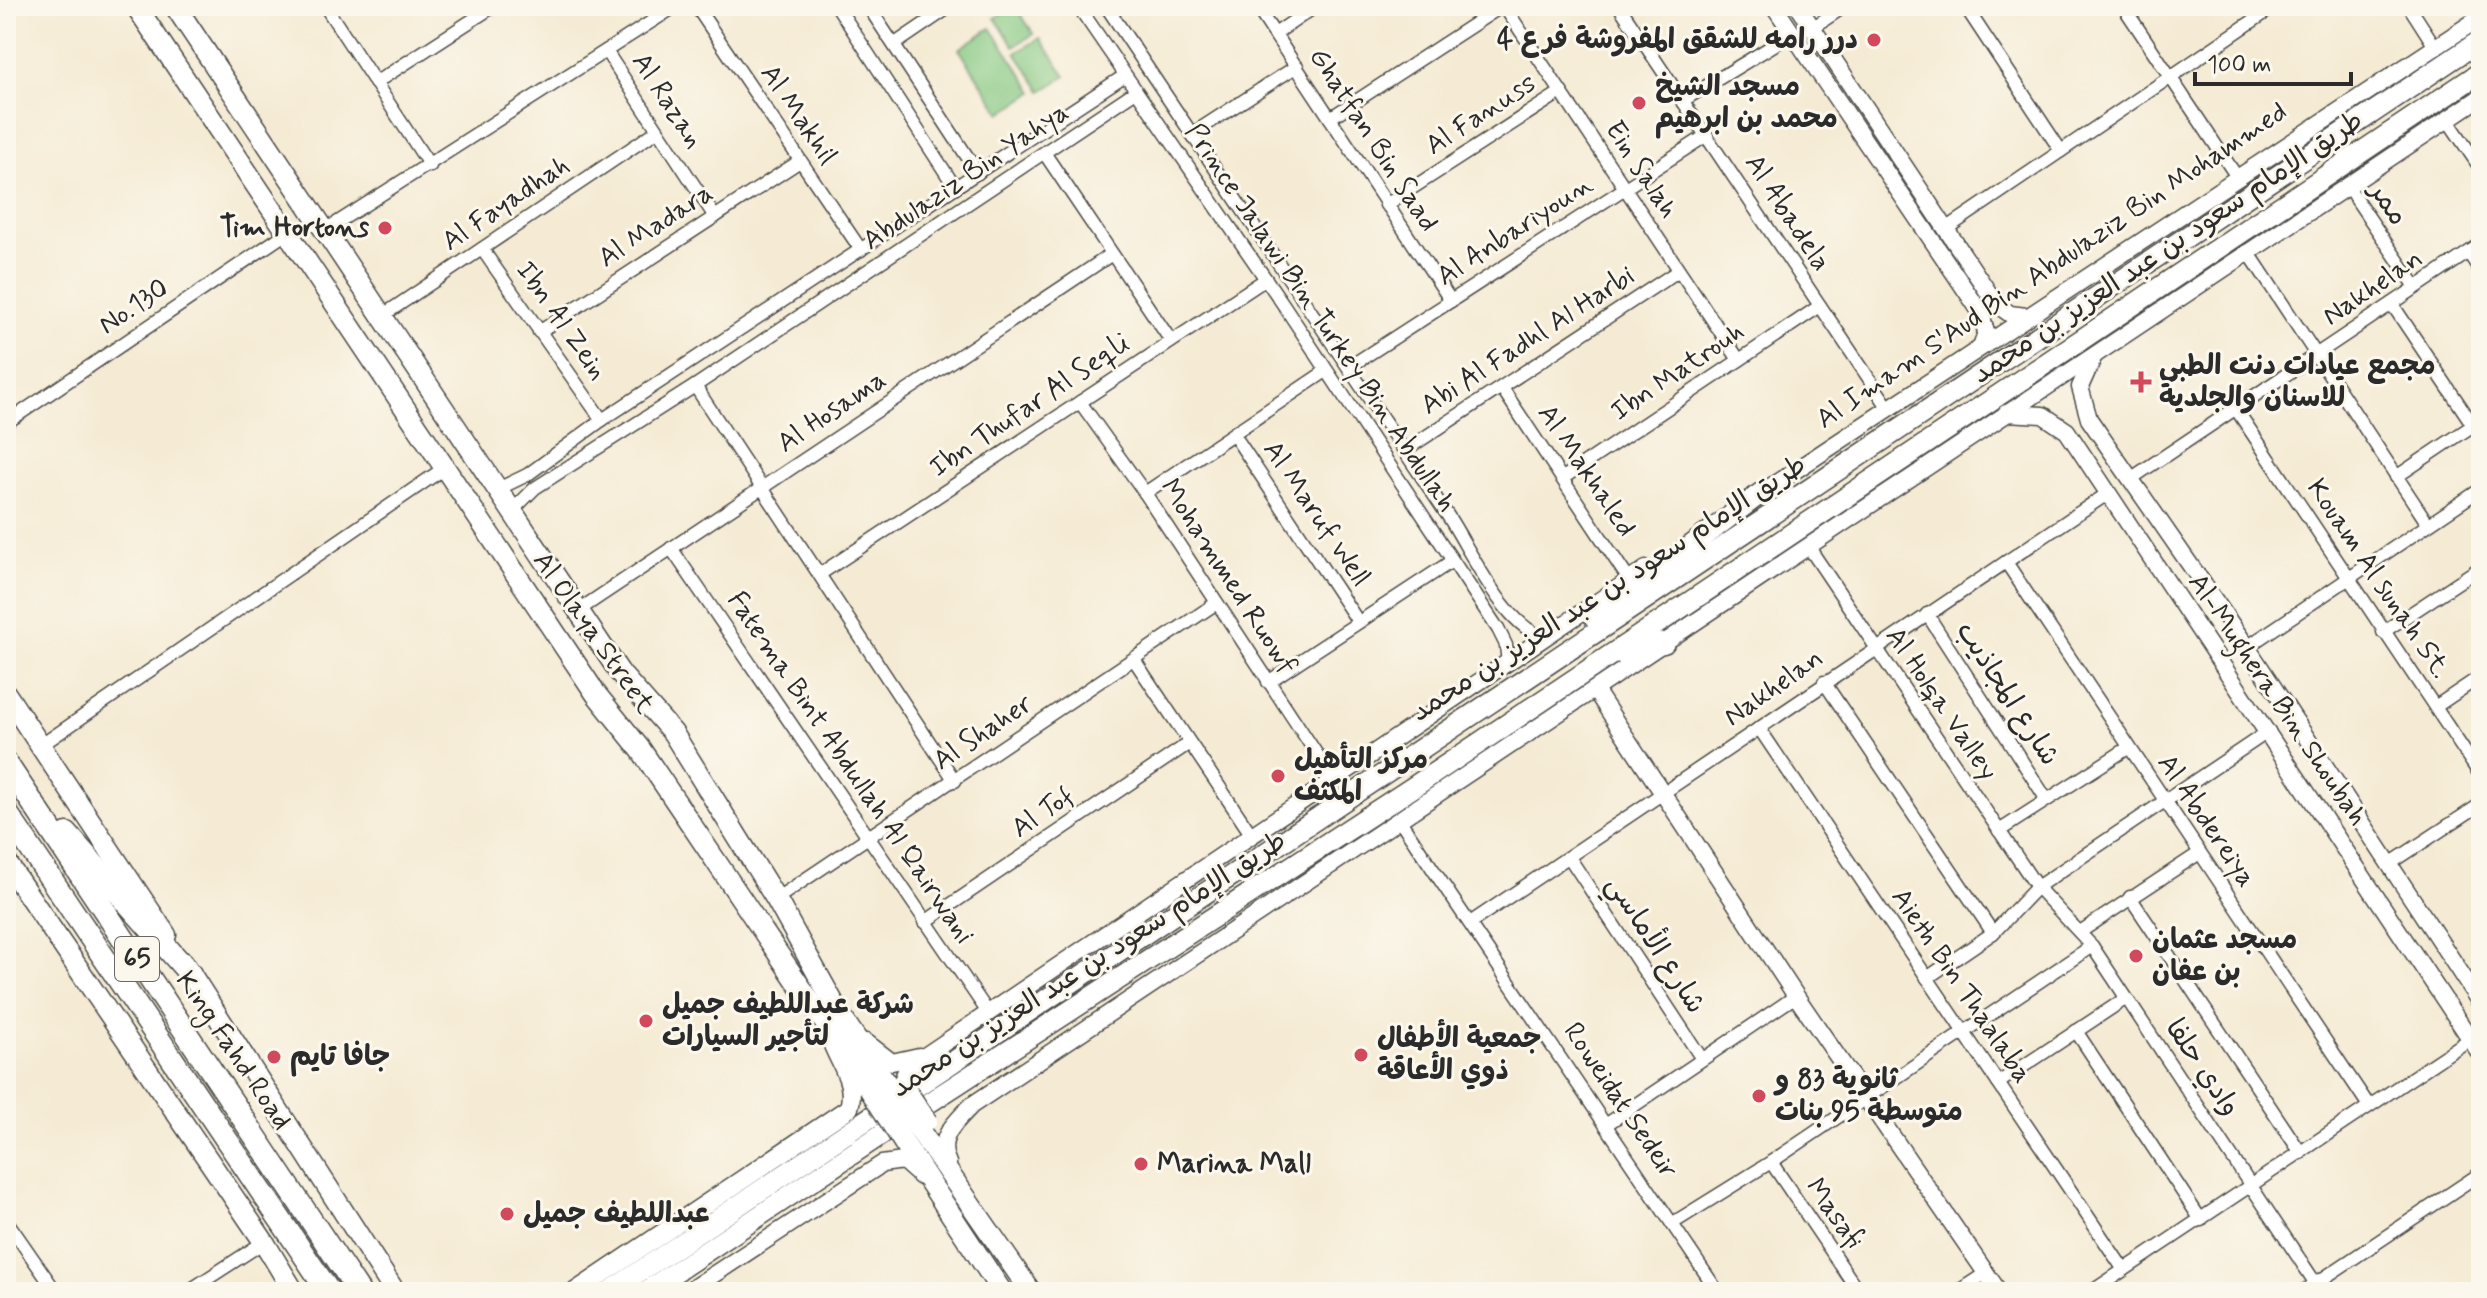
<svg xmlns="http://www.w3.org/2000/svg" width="2487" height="1298" font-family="Mynerve,'Playpen Sans Arabic',sans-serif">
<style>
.green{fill:#83c780;stroke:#577956;stroke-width:2}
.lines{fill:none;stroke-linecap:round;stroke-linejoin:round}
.minor-casing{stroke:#494844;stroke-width:15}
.tertiary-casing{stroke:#494844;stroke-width:19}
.secondary-casing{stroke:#494844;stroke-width:21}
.primary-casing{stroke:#494844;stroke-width:23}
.motorway-casing{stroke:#494844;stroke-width:25}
.minor{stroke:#fff;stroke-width:12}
.tertiary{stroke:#fff;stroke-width:16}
.secondary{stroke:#fff;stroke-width:18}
.primary{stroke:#fff;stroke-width:20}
.motorway{stroke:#fff;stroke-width:22}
.tertiary-bridge-casing{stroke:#494844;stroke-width:19;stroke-linecap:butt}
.primary-bridge-casing{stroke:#494844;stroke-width:23;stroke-linecap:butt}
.tertiary-bridge{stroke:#fff;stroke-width:16}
.primary-bridge{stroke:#fff;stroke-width:20}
.poi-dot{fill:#d1495b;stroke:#fbf7ec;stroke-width:3}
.labels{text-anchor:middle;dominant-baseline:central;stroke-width:6;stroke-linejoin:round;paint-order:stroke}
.shield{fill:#fbf7ec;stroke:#696865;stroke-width:2}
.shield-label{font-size:26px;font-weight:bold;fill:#2b2b2b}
.poi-label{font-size:28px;font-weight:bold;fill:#2b2b2b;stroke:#fbf7ec;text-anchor:start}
.street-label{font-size:28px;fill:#2b2b2b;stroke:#fbf7ec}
</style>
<rect width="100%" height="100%" fill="#fbf7ec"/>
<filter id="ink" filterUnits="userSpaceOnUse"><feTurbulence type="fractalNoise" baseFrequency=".0125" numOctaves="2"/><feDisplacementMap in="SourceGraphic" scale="16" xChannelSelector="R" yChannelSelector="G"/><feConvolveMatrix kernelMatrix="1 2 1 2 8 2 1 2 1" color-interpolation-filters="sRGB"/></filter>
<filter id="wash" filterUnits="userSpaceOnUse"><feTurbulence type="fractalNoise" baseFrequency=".006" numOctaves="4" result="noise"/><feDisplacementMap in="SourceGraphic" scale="32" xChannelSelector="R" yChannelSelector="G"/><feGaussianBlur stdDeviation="1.8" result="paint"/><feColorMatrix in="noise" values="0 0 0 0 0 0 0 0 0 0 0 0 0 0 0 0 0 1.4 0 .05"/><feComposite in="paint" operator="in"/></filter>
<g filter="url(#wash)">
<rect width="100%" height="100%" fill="#f5ebd4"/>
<!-- green -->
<g class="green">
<path d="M1015,6L1034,34L1014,46L995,18Z"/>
<path d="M991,28L1034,92L1001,113L959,49Z"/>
<path d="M1040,38L1066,76L1042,91L1016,53Z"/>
</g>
</g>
<g filter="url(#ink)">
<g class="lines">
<defs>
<g id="minor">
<path d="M325,6L430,166"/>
<path d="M696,6L861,250"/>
<path d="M837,6L955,187"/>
<path d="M868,6L978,173"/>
<path d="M1078,6L1283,304L1498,629L1506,645L1508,664"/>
<path d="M1106,6C1220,176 1334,346 1448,516C1471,551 1504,626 1544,637"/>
<path d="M1256,6L1451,301"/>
<path d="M1504,6L1739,360"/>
<path d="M1619,6L1888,407"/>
<path d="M1965,6L2061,151"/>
<path d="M2123,6L2237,177"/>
<path d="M2409,6L2434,45"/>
<path d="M1812,28L1845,6"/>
<path d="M1275,34L1316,6"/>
<path d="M895,44L951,6"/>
<path d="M606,51L715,217"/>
<path d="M375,83L494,6"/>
<path d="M1682,101L1792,34"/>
<path d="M1330,118L1502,6"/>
<path d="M2447,119L2481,169"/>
<path d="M1192,134L1297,66"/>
<path d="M1045,154L1171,341"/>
<path d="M2348,187L2416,287"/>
<path d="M1386,205L1561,92"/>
<path d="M1946,229L2275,6"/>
<path d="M324,231L676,6"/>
<path d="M482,249L602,420"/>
<path d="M2249,253L2428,524"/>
<path d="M2469,253L2481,272"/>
<path d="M2392,304L2473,425"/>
<path d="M382,316L657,131"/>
<path d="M539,332L800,161"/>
<path d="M1349,367L1707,135"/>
<path d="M695,386L955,781"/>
<path d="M1502,388L1629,580"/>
<path d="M1080,402L1145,493L1333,779"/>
<path d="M2236,409L2481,776"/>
<path d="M6,423L288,232"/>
<path d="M1234,435L1357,620"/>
<path d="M1404,451L1678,271"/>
<path d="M2396,477L2481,420"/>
<path d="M1563,478L1820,306"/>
<path d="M2132,478L2481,244"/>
<path d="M498,489L527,475L602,420L1124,76"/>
<path d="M1145,493L1326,371"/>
<path d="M513,510L535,488L695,386L1136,91"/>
<path d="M1808,546L2037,887L2092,946L2316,1284"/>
<path d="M671,548L989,1014"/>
<path d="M2006,562L2369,1106"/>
<path d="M820,574L1266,279"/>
<path d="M579,610L1112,254"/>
<path d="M1927,614L2047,800"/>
<path d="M2383,632L2481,567"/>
<path d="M2247,647L2481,489"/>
<path d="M1135,661L1251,834"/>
<path d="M1268,682L1452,561"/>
<path d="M1824,682L1993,933"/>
<path d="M2435,707L2481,676"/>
<path d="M1759,728L2124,1270"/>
<path d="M40,746L446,467"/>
<path d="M1399,819L1718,1292"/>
<path d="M1999,831L2128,748"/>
<path d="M1569,857L1702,1059"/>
<path d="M2391,863L2481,804"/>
<path d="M2130,897L2301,1153"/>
<path d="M776,899L1215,604"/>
<path d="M925,922L1188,744"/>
<path d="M1470,923L2107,494"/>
<path d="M2080,932L2198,854"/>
<path d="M1927,978L1993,933L2037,887L2269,731"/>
<path d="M2076,1031L2201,1220"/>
<path d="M1998,1083L2125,999"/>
<path d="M1607,1124L1796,996"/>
<path d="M1771,1162L1859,1292"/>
<path d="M6,1220L56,1292"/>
<path d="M1673,1223L1771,1162L2092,946"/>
<path d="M187,1292L264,1242"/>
<path d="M1957,1292L1986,1273"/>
<path d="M2091,1292L2470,1039"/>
<path d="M2303,1292L2481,1173"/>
</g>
<g id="tertiary">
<path d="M1774,6L1981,313L1986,332L1982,345"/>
<path d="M1798,6L1996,304L2010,314L2026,316"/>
<path d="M2093,358L2080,387L2089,419L2247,647L2481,1004"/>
<path d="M2006,413L2043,415L2067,431L2481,1055"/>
<path d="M1752,499L2481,17"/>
<path d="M1595,690L1796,996L1999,1292"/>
<path d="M866,1042L892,1062L919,1056"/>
<path d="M902,1081L907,1068L1646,569"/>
<path d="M948,1163C935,1138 956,1122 972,1105L2481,97"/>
<path d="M687,1292L882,1164L903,1161L921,1177"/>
</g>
<path id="secondary" d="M575,1292L849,1108C856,1084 842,1067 833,1045"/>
<g id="primary">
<path d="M136,6L596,694L641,750L872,1093"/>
<path d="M175,6L620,673L673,733L776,899L842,1018L887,1084"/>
<path d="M1595,618L1761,493"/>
<path d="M1627,658L1647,646L1664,643"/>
<path d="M6,694L166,935"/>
<path d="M6,862L264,1242L294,1292"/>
<path d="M183,962L395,1292"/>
<path d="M920,1131L1031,1292"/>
<path d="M904,1143L1002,1292"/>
<path d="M609,1292L2481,40"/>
<path d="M645,1292L927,1104L1415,786L2481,72"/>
</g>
<g id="motorway">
<path d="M6,763L359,1292"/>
<path d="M6,812L329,1292"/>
<path d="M67,834L190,974"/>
</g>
</defs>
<!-- minor casing -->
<use href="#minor" class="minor-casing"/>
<!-- tertiary casing -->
<use href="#tertiary" class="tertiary-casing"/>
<!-- secondary casing -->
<use href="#secondary" class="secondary-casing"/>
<!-- primary casing -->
<use href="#primary" class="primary-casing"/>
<!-- motorway casing -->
<use href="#motorway" class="motorway-casing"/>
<!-- minor -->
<use href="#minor" class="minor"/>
<!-- tertiary -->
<use href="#tertiary" class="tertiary"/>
<!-- secondary -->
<use href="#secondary" class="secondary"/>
<!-- primary -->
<use href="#primary" class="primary"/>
<!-- motorway -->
<use href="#motorway" class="motorway"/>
<defs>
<path id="tertiary-bridge" d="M902,1081L929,1121"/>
<g id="primary-bridge">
<path d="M887,1084L920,1131"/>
<path d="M872,1093L904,1143"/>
</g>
</defs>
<!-- tertiary-bridge casing -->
<use href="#tertiary-bridge" class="tertiary-bridge-casing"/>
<!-- primary-bridge casing -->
<use href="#primary-bridge" class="primary-bridge-casing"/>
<!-- tertiary-bridge -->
<use href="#tertiary-bridge" class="tertiary-bridge"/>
<!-- primary-bridge -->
<use href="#primary-bridge" class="primary-bridge"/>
</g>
</g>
<!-- markers -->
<g class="poi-dot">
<circle cx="1874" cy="40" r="8"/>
<circle cx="1639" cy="103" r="8"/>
<circle cx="385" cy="228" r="8"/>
<path d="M2137 370h8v8h8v8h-8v8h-8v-8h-8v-8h8z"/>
<circle cx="1278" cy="776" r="8"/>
<circle cx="2136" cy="956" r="8"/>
<circle cx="646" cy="1021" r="8"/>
<circle cx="1361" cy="1055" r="8"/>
<circle cx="274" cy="1057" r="8"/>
<circle cx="1759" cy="1096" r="8"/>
<circle cx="1141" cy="1164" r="8"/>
<circle cx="507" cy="1214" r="8"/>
</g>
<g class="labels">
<!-- shield labels -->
<rect class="shield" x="115" y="937" width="44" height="44" rx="6"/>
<g class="shield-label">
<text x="137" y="959">65</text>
</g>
<!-- poi labels -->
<g class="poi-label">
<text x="1858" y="40" text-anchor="end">درر رامه للشقق المفروشة فرع 4</text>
<text x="1655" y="87">مسجد الشيخ<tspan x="1655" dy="32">محمد بن ابرهيم</tspan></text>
<text x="369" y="228" text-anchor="end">Tim Hortons</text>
<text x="2159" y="366">مجمع عيادات دنت الطبي<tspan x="2159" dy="32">للاسنان والجلدية</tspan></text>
<text x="1294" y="760">مركز التأهيل<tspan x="1294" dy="32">المكثف</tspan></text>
<text x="2152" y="940">مسجد عثمان<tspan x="2152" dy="32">بن عفان</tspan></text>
<text x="662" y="1005">شركة عبداللطيف جميل<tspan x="662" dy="32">لتأجير السيارات</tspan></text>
<text x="1377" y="1039">جمعية الأطفال<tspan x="1377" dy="32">ذوي الأعاقة</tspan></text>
<text x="290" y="1057">جافا تايم</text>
<text x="1775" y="1080">ثانوية 83 و<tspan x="1775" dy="32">متوسطة 95 بنات</tspan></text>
<text x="1157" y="1164">Marina Mall</text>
<text x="523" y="1214">عبداللطيف جميل</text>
</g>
<!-- street labels -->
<g class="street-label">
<text transform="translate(667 101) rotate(57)">Al Razan</text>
<text transform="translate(798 115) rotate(56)">Al Makhil</text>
<text transform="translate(1481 115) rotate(-33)">Al Fanuss</text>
<text transform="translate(1373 140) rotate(57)">Ghatfan Bin Saad</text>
<text transform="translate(1641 170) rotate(57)">Ein Salah</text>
<text transform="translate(966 177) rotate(-34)">Abdulaziz Bin Yahya</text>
<text transform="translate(506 204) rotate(-34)">Al Fayadhah</text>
<text transform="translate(2388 204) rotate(56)">ممر</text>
<text transform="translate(1787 213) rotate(57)">Al Abadela</text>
<text transform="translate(656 226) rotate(-33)">Al Madara</text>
<text transform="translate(1515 231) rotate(-33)">Al Anbariyoun</text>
<text transform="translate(2168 248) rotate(-34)">طريق الإمام سعود بن عبد العزيز بن محمد</text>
<text transform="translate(2052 266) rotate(-34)">Al Imam S'Aud Bin Abdulaziz Bin Mohammed</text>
<text transform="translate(2373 288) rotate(-34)">Nakhelan</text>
<text transform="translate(134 307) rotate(-34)">No.130</text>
<text transform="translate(1320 318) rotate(56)">Prince Jalawi Bin Turkey Bin Abdullah</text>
<text transform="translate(561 321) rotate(55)">Ibn Al Zein</text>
<text transform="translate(1528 341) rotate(-33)">Abi Al Fadhl Al Harbi</text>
<text transform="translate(1678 372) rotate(-34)">Ibn Matrouh</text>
<text transform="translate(1030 406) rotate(-34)">Ibn Thufar Al Seqli</text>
<text transform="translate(832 412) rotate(-34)">Al Hosama</text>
<text transform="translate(1586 471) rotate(56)">Al Makhaled</text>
<text transform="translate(1316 514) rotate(56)">Al Maruf Well</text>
<text transform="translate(1228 577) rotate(57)">Mohammed Ruowf</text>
<text transform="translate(2378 579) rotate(56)">Kouam Al sunah St.</text>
<text transform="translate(1609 589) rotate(-33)">طريق الإمام سعود بن عبد العزيز بن محمد</text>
<text transform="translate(593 633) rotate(55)">Al Olaya Street</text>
<text transform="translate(1774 688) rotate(-35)">Nakhelan</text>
<text transform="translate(2007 694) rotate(57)">شارع المجاذيب</text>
<text transform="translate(2277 700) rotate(56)">Al-Mughera Bin Shoubah</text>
<text transform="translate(1941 704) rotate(56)">Al Holqa Valley</text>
<text transform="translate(983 733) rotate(-34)">Al Shaher</text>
<text transform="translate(850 768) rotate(56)">Fatema Bint Abdullah Al Qairwani</text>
<text transform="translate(1043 813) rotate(-34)">Al Tof</text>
<text transform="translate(2206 821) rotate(56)">Al Abdereiya</text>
<text transform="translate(1655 945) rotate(57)">شارع الأماسي</text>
<text transform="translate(1089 965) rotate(-33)">طريق الإمام سعود بن عبد العزيز بن محمد</text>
<text transform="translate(1961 986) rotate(56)">Aieth Bin Thaalaba</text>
<text transform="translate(233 1051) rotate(56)">King Fahd Road</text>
<text transform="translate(2202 1068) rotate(56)">وادي حلفا</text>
<text transform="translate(1620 1101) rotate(56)">Roweidat Sedeir</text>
<text transform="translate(1834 1214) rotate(55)">Masafi</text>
</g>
</g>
<!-- margin -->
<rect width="2487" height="1298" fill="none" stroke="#fbf7ec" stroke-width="32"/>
<!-- scale -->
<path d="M2195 72v12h156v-12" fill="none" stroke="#2b2b2b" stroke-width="4"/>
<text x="2207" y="72" font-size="24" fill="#2b2b2b" stroke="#fbf7ec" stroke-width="6" paint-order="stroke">100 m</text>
</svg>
